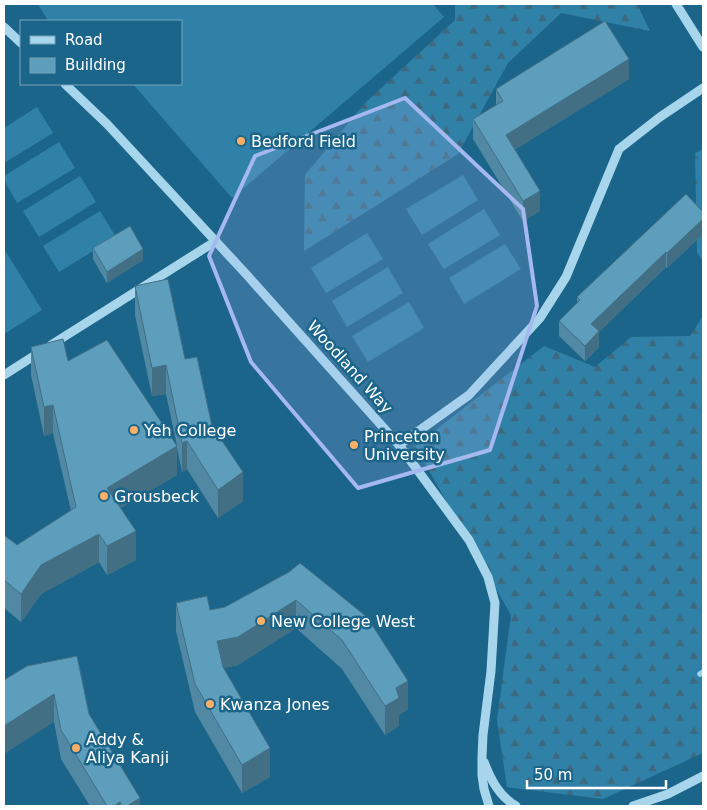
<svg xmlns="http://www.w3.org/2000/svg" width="707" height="810" font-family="'DejaVu Sans',sans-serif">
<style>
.forest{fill:url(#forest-firs)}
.pitch{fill:#3081a8}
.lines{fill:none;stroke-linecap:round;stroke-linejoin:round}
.stream{stroke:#9ad4ee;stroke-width:5.5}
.minor{stroke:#a7d6ec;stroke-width:9}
.wall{fill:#5188a3}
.shaded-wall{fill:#426f84}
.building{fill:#5e9ebd;stroke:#426f84}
.marked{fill:#a5b8ef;fill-opacity:0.2;stroke:#a5b8ef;stroke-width:4;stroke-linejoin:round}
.poi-dot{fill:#fcaf65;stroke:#1c658a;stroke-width:2}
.labels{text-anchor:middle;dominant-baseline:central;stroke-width:5;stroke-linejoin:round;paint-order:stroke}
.poi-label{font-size:16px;fill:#fff;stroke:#1c658a;text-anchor:start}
.street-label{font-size:16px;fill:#fff;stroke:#1c658a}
</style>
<defs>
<pattern id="forest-firs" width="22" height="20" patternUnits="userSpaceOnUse" patternTransform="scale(1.25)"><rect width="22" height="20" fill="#3081a8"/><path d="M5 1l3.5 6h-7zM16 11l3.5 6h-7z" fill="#3d697f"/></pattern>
</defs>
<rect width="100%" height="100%" fill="#1c658a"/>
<!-- forest -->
<g class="forest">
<path d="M455,4H637L650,31L561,13L508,63L458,154L304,251L305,175L365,103L455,20Z"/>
<path d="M703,149V262L697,252L695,153Z"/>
<path d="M703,316V753L603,799L507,787L497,720L511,615L415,446L544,346L595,367L631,337L690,336Z"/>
</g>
<!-- pitch -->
<g class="pitch">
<path d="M38,4H433L444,17L232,198L133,84H181V21H48Z"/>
<path d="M37,107L53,133L4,163V128Z"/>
<path d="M59,142L75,168L17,203L4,180V176Z"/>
<path d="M463,175L478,200L422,235L406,209Z"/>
<path d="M80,176L96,202L39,237L23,211Z"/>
<path d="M484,209L500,235L444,269L428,244Z"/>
<path d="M100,211L116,237L59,272L43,246Z"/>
<path d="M367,233L383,259L326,293L311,268Z"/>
<path d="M505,244L521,269L464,304L449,278Z"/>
<path d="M4,249L42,310L4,334Z"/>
<path d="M388,267L403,293L347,327L332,301Z"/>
<path d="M409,302L424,328L368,362L352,336Z"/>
</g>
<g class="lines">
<!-- stream -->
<path class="stream" d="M700,674L703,672"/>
<!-- minor -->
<g class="minor">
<path d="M676,4L703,47"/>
<path d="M4,27L21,43"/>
<path d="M65,84L107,124L246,274L399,445L469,540L488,577L495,603L491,671L483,735L482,757V775L484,789L489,806"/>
<path d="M51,345L216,241"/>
<path d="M4,375L40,352"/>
<path d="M399,445L469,395L540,318L566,277L619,149L660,117L703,88"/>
<path d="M484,762C491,780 499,796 516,806"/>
<path d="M633,806L668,794L703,776"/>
</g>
</g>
<!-- wall -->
<g class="wall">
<path d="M629,79L514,150L540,211L523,221L473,139V119L496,106V89Z"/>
<path d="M703,212V234L667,268L666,267L599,332V347L585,361L559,336V321L577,303V297Z"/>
<path d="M93,248L143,260L107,283L93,259Z"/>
<path d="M135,286L185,359L243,501L218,518L187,469L182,472L177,448V475L120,508L136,560L107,575L99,562L41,594L21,622L4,608V535L17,545L71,511L53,433L44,436L31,375V347L68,361L177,446L166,394L152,396L135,315Z"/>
<path d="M289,572L408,709L399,715V726L385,735L342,669L296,628L238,665L223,668L270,777L242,793L195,712L176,631V603L210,610L225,607Z"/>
<path d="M27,666L89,714L140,806H90L61,759L54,722Z"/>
</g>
<!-- shaded-wall -->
<g class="shaded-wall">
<path d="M629,59V79L506,155V135Z"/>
<path d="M540,191V211L523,221V201Z"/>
<path d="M703,219V234L667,268V253Z"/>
<path d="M143,249V260L107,283V272Z"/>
<path d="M666,252V267L599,332V347L585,361V346L591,324Z"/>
<path d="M166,365V394L152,396V368Z"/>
<path d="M53,405V433L44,436V407Z"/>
<path d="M187,441V469L182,472V443Z"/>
<path d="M177,446V475L107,516V488Z"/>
<path d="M243,472V501L218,518V490Z"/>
<path d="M136,531V560L107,575V546Z"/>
<path d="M99,534V562L41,594L21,622V594L41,565Z"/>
<path d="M296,600V628L238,665L217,670V641Z"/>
<path d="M408,681V709L399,715V726L385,735V706L396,688Z"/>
<path d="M54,694V722L4,754V726Z"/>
<path d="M270,748V777L242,793V765Z"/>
<path d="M140,798V806H127Z"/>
<path d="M120,802V806H114Z"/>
</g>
<!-- building -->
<g class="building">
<path d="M605,21L629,59L506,135L540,191L523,201L473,119L503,101L496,89Z"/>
<path d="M686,194L703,212V219L667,253L666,252L591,324L599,331L585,346L559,321L580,300L577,297Z"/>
<path d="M130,226L143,249L107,272L93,248Z"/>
<path d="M168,279L185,359L197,357L212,426L243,472L218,490L187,441L182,443L166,365L152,368L135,286Z"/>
<path d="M63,339L68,361L107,340L177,446L107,488L136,531L107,546L99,534L41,565L21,594L4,580V535L17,545L76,507L53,405L44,407L31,347Z"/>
<path d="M300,563L367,617L408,681L396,688L399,698L385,706L342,640L296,600L238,637L217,641L223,667L270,748L242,765L195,684L176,603L207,596L210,610L225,607L289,572Z"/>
<path d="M77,656L89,714L140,798L127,806H122L120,802L114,806H107L61,730L54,694L4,726V680L27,666Z"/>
</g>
<!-- marked area -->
<path class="marked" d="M405,98L523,209L537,306L490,450L358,488L251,362L209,256L255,156Z"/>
<!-- markers -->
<g class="poi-dot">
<circle cx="241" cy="141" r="5"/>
<circle cx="134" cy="430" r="5"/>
<circle cx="354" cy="445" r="5"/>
<circle cx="104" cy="496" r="5"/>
<circle cx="261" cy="621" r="5"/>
<circle cx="210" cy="704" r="5"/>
<circle cx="76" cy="748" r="5"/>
</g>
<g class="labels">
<!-- poi labels -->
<g class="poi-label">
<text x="251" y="141">Bedford Field</text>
<text x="144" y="430">Yeh College</text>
<text x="364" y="436">Princeton<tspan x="364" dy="18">University</tspan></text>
<text x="114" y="496">Grousbeck</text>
<text x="271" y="621">New College West</text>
<text x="220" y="704">Kwanza Jones</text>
<text x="86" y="739">Addy &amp;<tspan x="86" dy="18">Aliya Kanji</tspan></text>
</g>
<!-- street labels -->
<g class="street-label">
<text transform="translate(350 367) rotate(48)">Woodland Way</text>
</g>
</g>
<!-- border -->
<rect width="707" height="810" fill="none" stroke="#ffffff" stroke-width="10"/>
<!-- legend -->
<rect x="20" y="20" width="162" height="65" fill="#1c658a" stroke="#77a3b9"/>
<rect x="30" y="36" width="25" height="8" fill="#a7d6ec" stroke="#77a3b9"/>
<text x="65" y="45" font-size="15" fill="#ffffff">Road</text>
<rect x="30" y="58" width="25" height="15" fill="#5e9ebd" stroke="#77a3b9"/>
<text x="65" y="70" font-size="15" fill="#ffffff">Building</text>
<!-- scale -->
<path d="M527 780v8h139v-8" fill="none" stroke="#ffffff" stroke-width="2.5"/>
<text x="534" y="780" font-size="15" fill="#ffffff" stroke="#1c658a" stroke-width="4" paint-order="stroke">50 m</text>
</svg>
